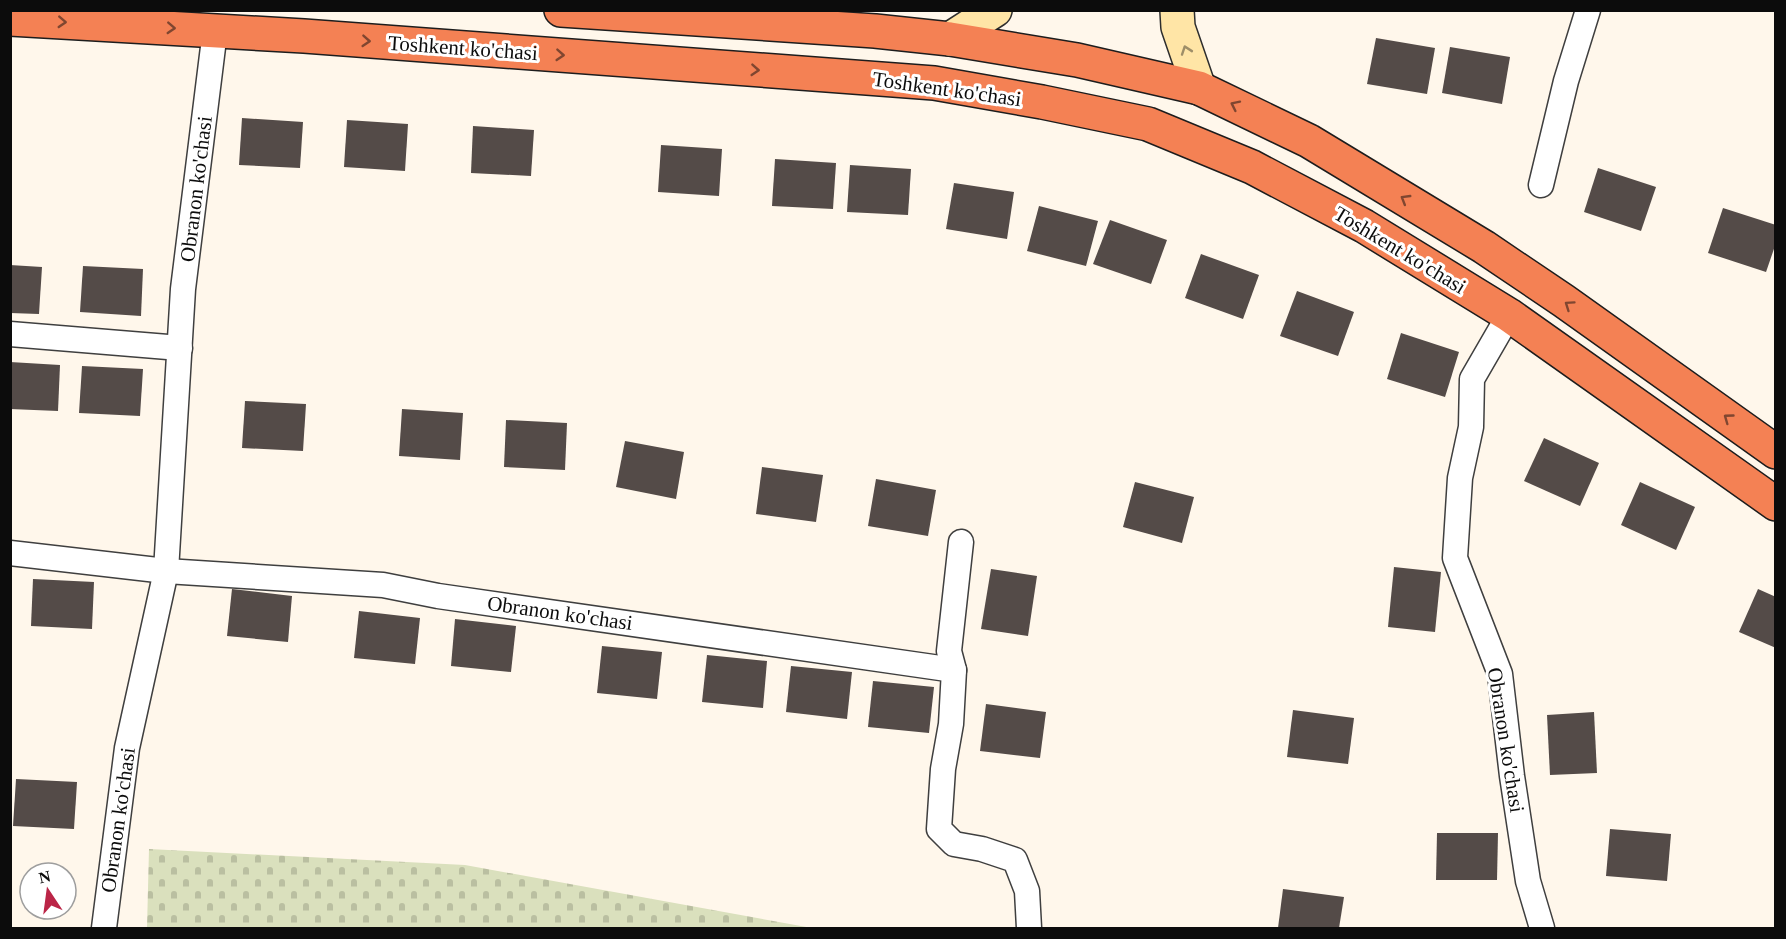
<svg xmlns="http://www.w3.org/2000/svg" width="1786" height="939" font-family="'Times New Roman',serif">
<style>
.cemetery{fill:url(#cemetery-stones)}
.building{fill:#544b48}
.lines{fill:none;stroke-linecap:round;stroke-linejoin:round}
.street-casing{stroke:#3f3f3f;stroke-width:27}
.secondary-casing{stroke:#2e2e2e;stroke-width:36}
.highway-casing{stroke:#1d1d1d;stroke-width:36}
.street{stroke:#fff;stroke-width:24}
.secondary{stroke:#ffe5a6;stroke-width:33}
.highway{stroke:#f48154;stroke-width:33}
.oneway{stroke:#804630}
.oneway2{stroke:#9e8e68}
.labels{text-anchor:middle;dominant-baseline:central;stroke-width:6;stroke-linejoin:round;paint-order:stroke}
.street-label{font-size:21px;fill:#0c0c0c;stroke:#fff}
</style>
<defs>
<pattern id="cemetery-stones" width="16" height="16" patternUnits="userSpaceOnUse" patternTransform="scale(1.5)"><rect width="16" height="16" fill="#dae0bd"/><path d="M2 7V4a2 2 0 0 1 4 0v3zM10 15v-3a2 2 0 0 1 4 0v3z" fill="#babfa1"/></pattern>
</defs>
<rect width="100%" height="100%" fill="#fff7eb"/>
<!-- cemetery -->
<path class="cemetery" d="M149,849L465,865L812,928H147Z"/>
<!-- building -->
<g class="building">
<path d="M1376,38L1435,48L1427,94L1367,84Z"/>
<path d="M1450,47L1510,57L1502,104L1442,93Z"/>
<path d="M242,118L303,122L300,168L239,165Z"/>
<path d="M347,120L408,124L405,171L344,167Z"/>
<path d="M473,126L534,130L531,176L471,173Z"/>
<path d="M661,145L722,149L719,196L658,192Z"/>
<path d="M775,159L836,163L833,209L772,206Z"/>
<path d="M850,165L911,169L908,215L847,212Z"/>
<path d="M1598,168L1656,187L1641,231L1584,212Z"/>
<path d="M954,183L1014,192L1007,239L946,229Z"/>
<path d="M1039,206L1098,221L1086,266L1027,251Z"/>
<path d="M1723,208L1776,225V243L1766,272L1708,253Z"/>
<path d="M1110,220L1167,240L1151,284L1093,264Z"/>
<path d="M1201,254L1259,275L1243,319L1185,298Z"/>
<path d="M10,265L42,267L39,314L10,313Z"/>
<path d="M83,266L143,269L141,316L80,312Z"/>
<path d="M1297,291L1354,312L1338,356L1280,336Z"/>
<path d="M1401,333L1459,352L1445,397L1387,379Z"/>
<path d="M10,362L60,365L58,411L10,409Z"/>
<path d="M82,366L143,369L140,416L79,413Z"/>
<path d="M245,401L306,404L303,451L242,448Z"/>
<path d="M402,409L463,413L460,460L399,456Z"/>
<path d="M506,420L567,423L565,470L504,467Z"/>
<path d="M1544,438L1599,463L1580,506L1524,481Z"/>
<path d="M625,441L684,452L676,499L616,487Z"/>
<path d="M762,467L823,475L816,522L756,514Z"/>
<path d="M876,479L936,490L928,536L868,526Z"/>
<path d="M1135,482L1194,497L1182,543L1123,527Z"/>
<path d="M1640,482L1695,507L1676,550L1621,525Z"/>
<path d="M1394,567L1441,572L1435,632L1388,627Z"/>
<path d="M991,569L1037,576L1028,636L981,629Z"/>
<path d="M33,579L94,582L92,629L31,626Z"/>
<path d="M232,589L292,596L288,642L227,636Z"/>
<path d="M1758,589L1776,597V648L1739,632Z"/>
<path d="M359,611L420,618L415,664L354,658Z"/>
<path d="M455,619L516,626L511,672L451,666Z"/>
<path d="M602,646L662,652L657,699L597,693Z"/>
<path d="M707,655L767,661L763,708L702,702Z"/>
<path d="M791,666L852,672L847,719L786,712Z"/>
<path d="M873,681L934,687L929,733L868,727Z"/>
<path d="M986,704L1046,712L1040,758L980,751Z"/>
<path d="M1293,710L1354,718L1348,764L1287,757Z"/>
<path d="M1594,712L1597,773L1550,775L1547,715Z"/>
<path d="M16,779L77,782L74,829L13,826Z"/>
<path d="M1610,829L1671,834L1667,881L1606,876Z"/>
<path d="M1437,833H1498L1497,880H1436Z"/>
<path d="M1283,889L1344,897L1339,928H1278Z"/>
</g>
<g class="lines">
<defs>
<g id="street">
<path d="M1541,185L1566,81L1588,10"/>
<path d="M1509,315L1472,379L1471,427L1460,478L1455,558L1500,674L1512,776L1528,881L1542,928"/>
<path d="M10,334L180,348"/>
<path d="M961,542L949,651L954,670L951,724L943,769L939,829L954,844L982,849L1015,860L1027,891L1029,928"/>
<path d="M10,553L166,571L383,585L438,596L954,670"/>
<path d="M104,928L127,748L166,571L183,289L215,31"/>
</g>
<g id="secondary">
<path d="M1177,10L1178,27L1199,88"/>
<path d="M950,39L995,10"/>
</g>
<g id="highway">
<path d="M561,10L875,31L950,39L1077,60L1199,88L1309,141L1484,247L1564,301L1776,452"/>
<path d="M10,19L304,36L934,83L1042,102L1148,124L1252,167L1364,226L1509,315L1776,504"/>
</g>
</defs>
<!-- street casing -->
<use href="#street" class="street-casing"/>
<!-- secondary casing -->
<use href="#secondary" class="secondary-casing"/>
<!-- highway casing -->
<use href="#highway" class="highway-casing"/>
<!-- street -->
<use href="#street" class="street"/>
<!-- secondary -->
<use href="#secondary" class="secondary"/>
<!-- highway -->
<use href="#highway" class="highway"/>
</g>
<!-- one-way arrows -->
<defs><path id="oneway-chevron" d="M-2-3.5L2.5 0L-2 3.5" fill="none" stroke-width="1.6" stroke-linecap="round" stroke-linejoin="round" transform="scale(1.5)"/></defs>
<g class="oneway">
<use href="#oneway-chevron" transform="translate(62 22) rotate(3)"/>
<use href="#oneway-chevron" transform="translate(171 28) rotate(3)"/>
<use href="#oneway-chevron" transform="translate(366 41) rotate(4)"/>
<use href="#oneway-chevron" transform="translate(560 55) rotate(4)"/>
<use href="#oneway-chevron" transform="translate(755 70) rotate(4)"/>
<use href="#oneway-chevron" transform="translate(1235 105) rotate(-154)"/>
<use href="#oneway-chevron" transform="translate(1405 199) rotate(-149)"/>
<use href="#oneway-chevron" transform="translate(1569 305) rotate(-145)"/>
<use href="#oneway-chevron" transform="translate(1728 418) rotate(-144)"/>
</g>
<use class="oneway2" href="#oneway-chevron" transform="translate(1186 50) rotate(-109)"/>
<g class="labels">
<!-- street labels -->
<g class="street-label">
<text transform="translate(463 48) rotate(4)">Toshkent ko'chasi</text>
<text transform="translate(947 89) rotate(8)">Toshkent ko'chasi</text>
<text transform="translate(196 189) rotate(-83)">Obranon ko'chasi</text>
<text transform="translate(1400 250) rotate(31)">Toshkent ko'chasi</text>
<text transform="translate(560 613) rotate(8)">Obranon ko'chasi</text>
<text transform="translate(1506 740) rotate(81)">Obranon ko'chasi</text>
<text transform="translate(118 820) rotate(-82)">Obranon ko'chasi</text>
</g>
</g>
<!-- border -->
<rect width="1786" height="939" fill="none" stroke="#0c0c0c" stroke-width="24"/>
<!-- north arrow -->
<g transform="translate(48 891) rotate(347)"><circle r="28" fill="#ffffff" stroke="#9e9e9e" stroke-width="1.5"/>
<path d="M0-4.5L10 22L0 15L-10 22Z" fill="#bb2547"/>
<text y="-9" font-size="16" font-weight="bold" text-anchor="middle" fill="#0c0c0c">N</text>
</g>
</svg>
